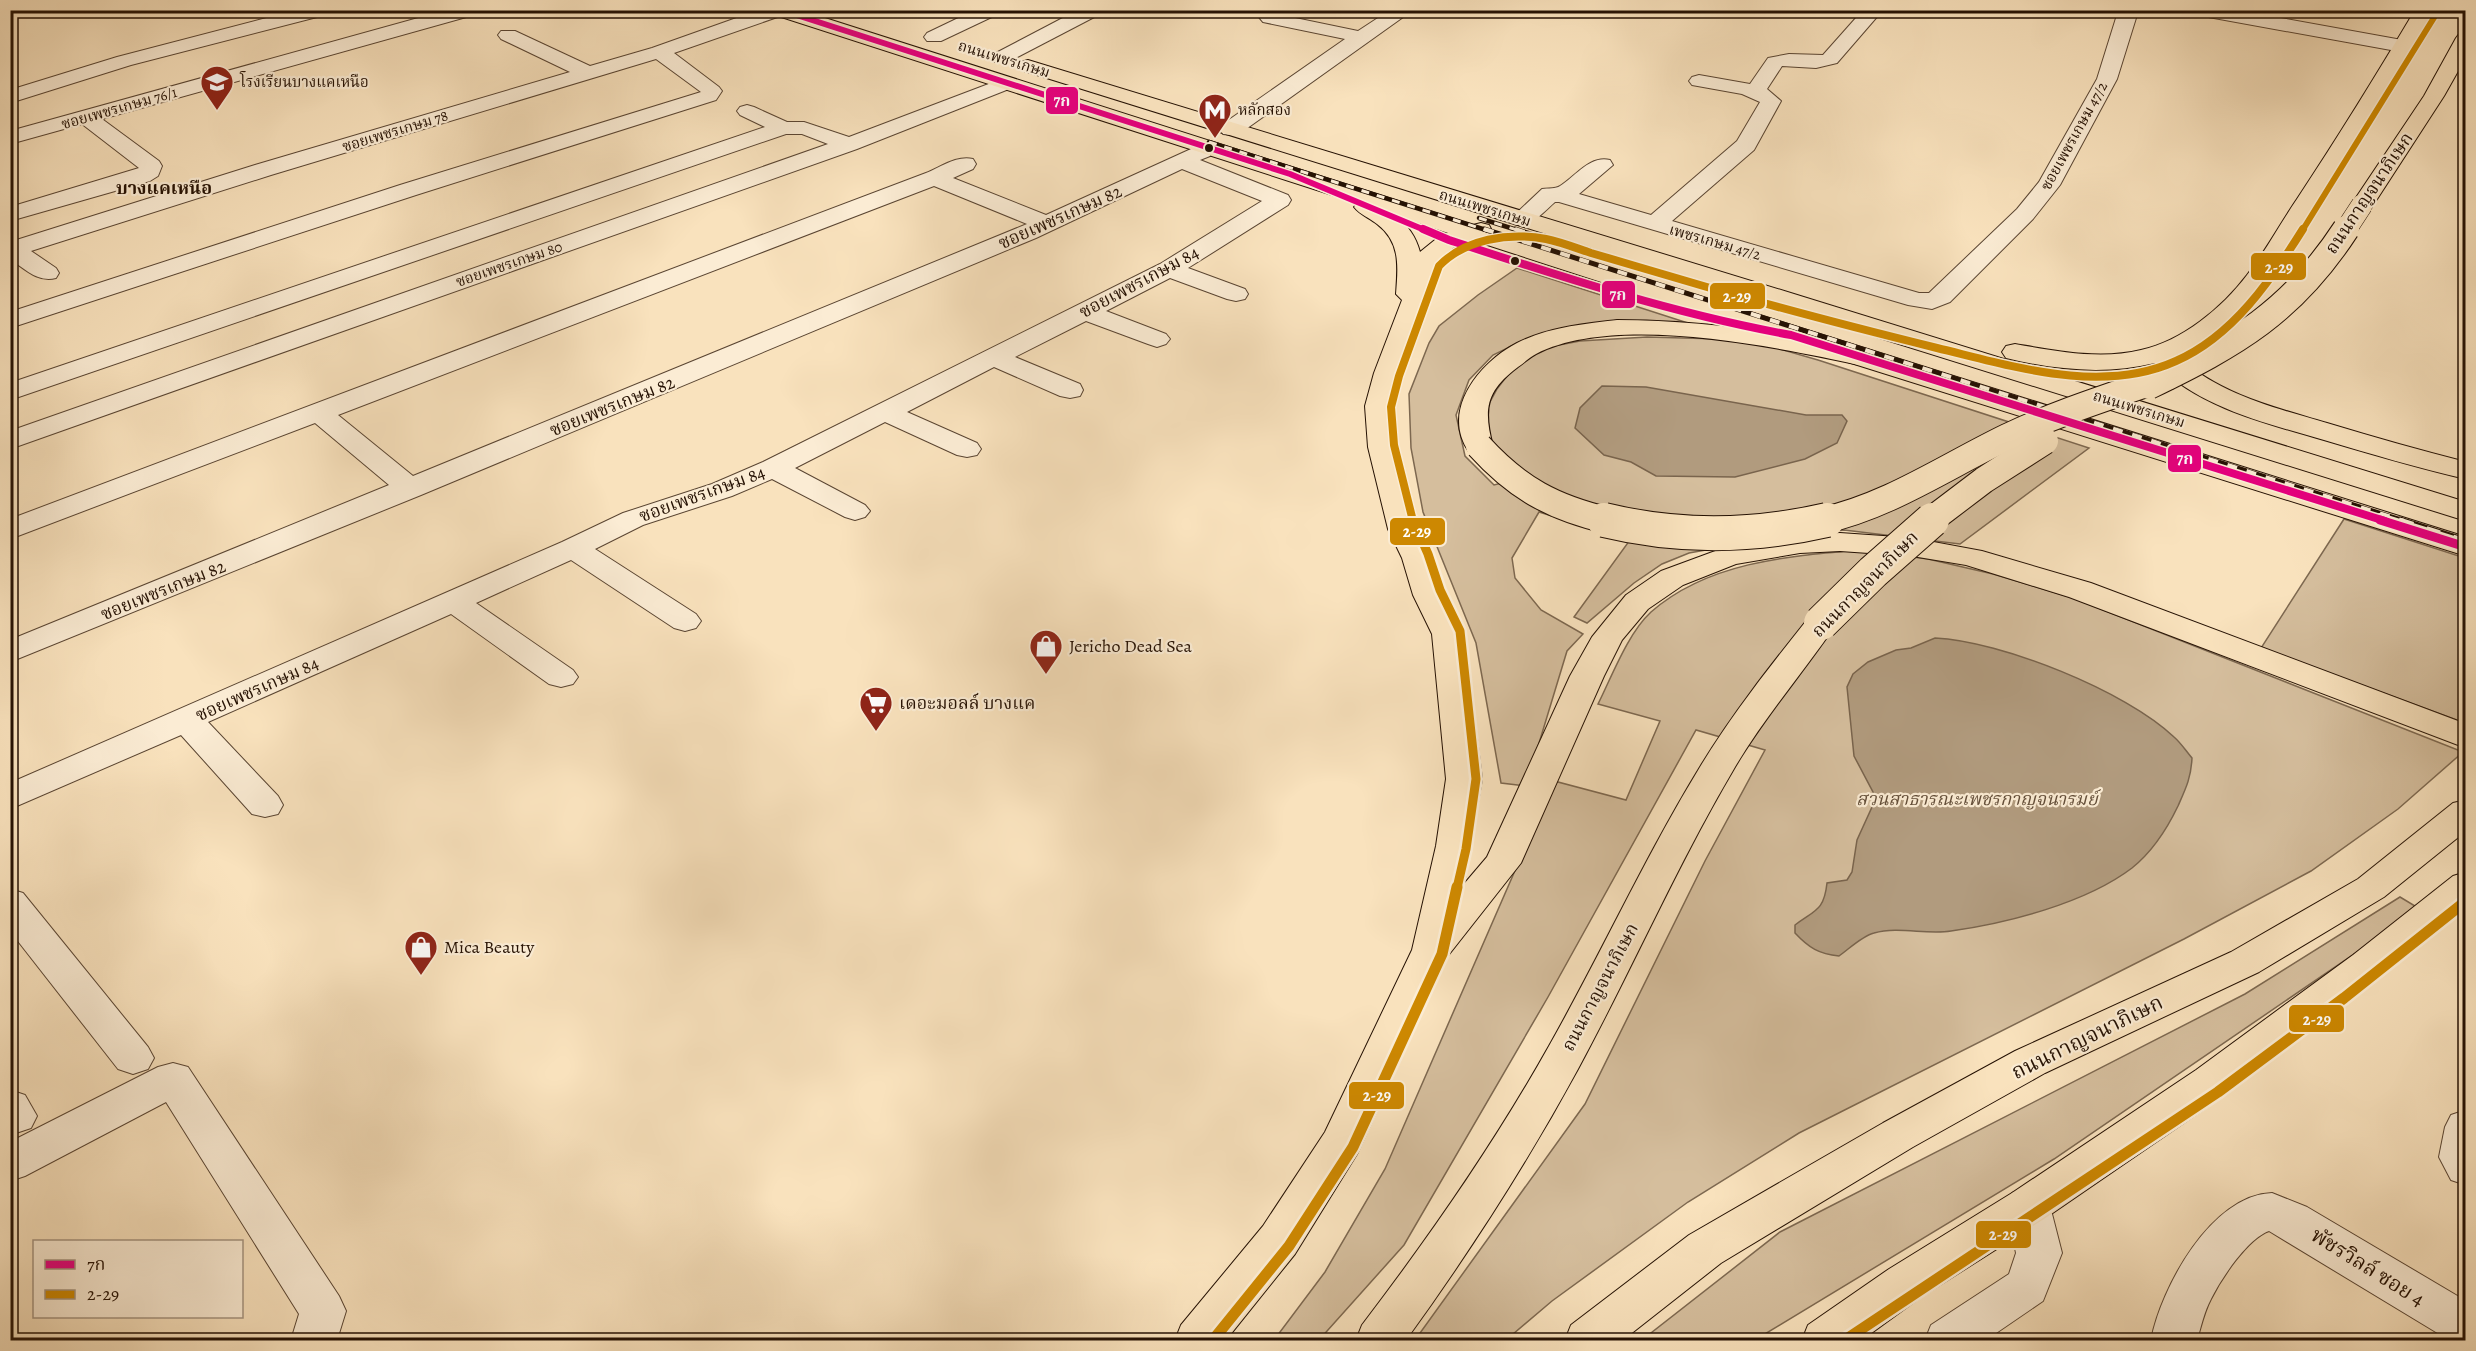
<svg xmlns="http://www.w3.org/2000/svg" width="2476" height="1351" font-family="Alegreya,'Noto Serif Thai',serif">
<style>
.green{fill:#d5be9d;stroke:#7d6850;stroke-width:1.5}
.water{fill:#b19b7e;stroke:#79644d;stroke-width:1.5}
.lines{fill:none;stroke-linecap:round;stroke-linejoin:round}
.minor-casing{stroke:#5a4532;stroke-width:2}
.major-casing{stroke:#251103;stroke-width:2}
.highway-casing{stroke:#251103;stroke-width:2}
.minor{fill:#fbecd4;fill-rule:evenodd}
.major{fill:#f9e2bd;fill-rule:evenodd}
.highway{fill:#f9e2bd;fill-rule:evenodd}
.rail-far2-casing{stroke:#251103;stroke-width:4.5}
.rail-far1-casing{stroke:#251103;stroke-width:5}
.rail-casing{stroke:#251103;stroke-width:7}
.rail-far2{stroke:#fbecd4;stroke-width:3;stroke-dasharray:8;stroke-linecap:butt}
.rail-far1{stroke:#fbecd4;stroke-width:4;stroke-dasharray:10;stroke-linecap:butt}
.rail{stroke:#fbecd4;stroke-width:4.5;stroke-dasharray:14;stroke-linecap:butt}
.highway-bridge-far2-casing{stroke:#251103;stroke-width:22;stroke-linecap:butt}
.highway-bridge-far1-casing{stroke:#251103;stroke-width:28;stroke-linecap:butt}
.highway-bridge-casing{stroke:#251103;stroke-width:36;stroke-linecap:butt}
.highway-bridge-far2{stroke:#f9e2bd;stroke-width:21}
.highway-bridge-far1{stroke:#f9e2bd;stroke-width:26}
.highway-bridge{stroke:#f9e2bd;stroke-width:34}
.bus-1-far2-casing{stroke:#fbecd4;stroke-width:9}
.bus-1-far1-casing{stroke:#fbecd4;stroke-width:11}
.bus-1-casing{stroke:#fbecd4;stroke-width:14}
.bus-2-far3-casing{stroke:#fbecd4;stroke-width:9}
.bus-2-far2-casing{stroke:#fbecd4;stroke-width:11}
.bus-2-far1-casing{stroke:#fbecd4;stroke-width:14}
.bus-2-casing{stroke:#fbecd4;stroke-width:16}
.bus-1-far2{stroke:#e5007d;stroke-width:6}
.bus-1-far1{stroke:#e5007d;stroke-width:8}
.bus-1{stroke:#e5007d;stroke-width:9}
.bus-2-far3{stroke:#cd8801;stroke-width:6}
.bus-2-far2{stroke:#cd8801;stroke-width:8}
.bus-2-far1{stroke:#cd8801;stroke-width:9}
.bus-2{stroke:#cd8801;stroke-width:11}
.bus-dot{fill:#251103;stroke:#fbecd4;stroke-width:2}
.labels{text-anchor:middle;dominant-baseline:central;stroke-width:4.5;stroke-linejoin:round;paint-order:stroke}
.far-street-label{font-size:15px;fill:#251103;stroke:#fbecd4}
.far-poi-label{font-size:15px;fill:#251103;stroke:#fbecd4;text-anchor:start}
.far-quarter-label{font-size:18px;font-weight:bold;fill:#251103;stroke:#fbecd4}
.street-label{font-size:18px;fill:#251103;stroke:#fbecd4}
.poi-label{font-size:18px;fill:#251103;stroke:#fbecd4;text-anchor:start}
.park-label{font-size:18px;font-style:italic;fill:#634e39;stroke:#fbecd4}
.near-street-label{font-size:21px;fill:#251103;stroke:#fbecd4}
.line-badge{stroke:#fbecd4;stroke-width:2}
.badge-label{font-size:16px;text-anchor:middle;font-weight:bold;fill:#fff}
</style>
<rect width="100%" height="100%" fill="#f9e2bd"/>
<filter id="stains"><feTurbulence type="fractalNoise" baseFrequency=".00333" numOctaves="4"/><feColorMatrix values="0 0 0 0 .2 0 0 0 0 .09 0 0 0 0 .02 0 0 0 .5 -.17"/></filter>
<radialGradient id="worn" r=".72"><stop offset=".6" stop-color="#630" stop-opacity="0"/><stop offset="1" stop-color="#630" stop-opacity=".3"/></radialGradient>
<!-- green -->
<g class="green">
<path d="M1517,268L1694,325L1526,339L1493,355L1469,380L1456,415L1465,456L1494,485L1531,476L1494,449L1482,417L1497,389L1519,360L1538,349L1580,341L1647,337L1720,339L1766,345L1818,360L2089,448L1960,544L1844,530L1756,541L1689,553L1662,564L1634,583L1587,623L1574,617L1630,540L1539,512L1512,558L1515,578L1541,610L1583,634L1567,651L1526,786L1501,783L1476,643L1423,512L1411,448L1409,394L1429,343L1439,326L1478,295Z"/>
<path d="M2344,519L2465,558V723L2261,648Z"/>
<path d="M1860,550L1928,559L1993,574L2073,598L2463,752L2398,809L2311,871L2184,939L1799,1133L1688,1202L1552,1301L1506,1340H1415L1585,1104L1705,861L1765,750L1696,730L1548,997L1404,1245L1319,1340H1274L1325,1272L1385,1169L1554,781L1626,800L1660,721L1598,704C1612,676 1628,633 1651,612C1708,562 1788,556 1860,550Z"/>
<path d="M2400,897L2420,909L2054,1159L1755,1340H1642L1780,1232L2245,994Z"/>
</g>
<!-- water -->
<g class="water">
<path d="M1602,386L1646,387L1806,415H1842L1847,421L1837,443L1805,459L1735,477L1656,476L1631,462L1604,455L1575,428L1580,408Z"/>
<path d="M1935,638C2001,641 2126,691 2174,737C2181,743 2186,751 2192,758C2191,778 2186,788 2178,806C2167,829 2152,852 2132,868C2086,903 2008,923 1951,931C1926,935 1899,926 1874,933C1862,936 1849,949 1839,956C1819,954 1809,948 1795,933V925C1815,910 1824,911 1827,883L1847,880L1852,872L1857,840L1872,807L1874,794L1854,756L1847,687L1853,674L1868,662L1896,650L1911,648Z"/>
</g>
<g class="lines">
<defs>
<g id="minor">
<path d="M10,10H24L22,14L10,18Z"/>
<path d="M297,10H318L319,13L317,17L131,65L10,103V90L117,57Z"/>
<path d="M447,10H479L477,14L102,119L159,161L162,166L158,176L150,181L10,221V207L139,168L82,124L10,144V131Z"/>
<path d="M759,10H788L786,14L674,53L719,87L722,91L716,100L416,195L10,328V312L400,185L701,92L656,59L271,175L31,251L56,268L59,273L56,278C38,283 25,269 10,259V242L255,165L570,72L501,39L498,35L501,31H515L590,66L652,48Z"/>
<path d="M975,10H1000L998,14L941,41H927L924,37L927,33Z"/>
<path d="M1078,10H1102L1100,14L1008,62H994L991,58L994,54Z"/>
<path d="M1253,10H1273L1276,14L1358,31L1390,10H1413L1239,134L1231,135L1223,134L1220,129L1223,124L1345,39L1263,22Z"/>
<path d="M1863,10L1882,11L1837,63L1816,68L1782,66L1767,89L1781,101L1754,150L1672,221L1919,293H1929L2017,209L2039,182L2097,79L2116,18L2119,14H2133L2136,18L2117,79L2060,185L2033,219L1950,302L1932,309L1908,305L1559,202H1555C1542,213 1532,228 1514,224L1510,219L1542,189C1548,188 1556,189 1560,186C1576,176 1590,155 1610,160L1613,165L1579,194L1651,215L1737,141L1760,102L1742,94L1692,85L1689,81L1692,77L1699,75L1750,84L1768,58L1789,54L1823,55Z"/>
<path d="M2194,10H2237L2402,40L2409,42L2412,46L2409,50L2402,52L2203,16L2196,14Z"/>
<path d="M1007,77L1014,79L1017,83L1014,87L857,149L10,449V431L828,144L802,134H786L10,400V383L765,127L740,115L737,111L740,107L747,105L754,107L787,122H804L849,137Z"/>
<path d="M1202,144L1210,146L1213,151L1210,156L1200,160L1288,195L1291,200L1288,205L1188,268L1245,289L1248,294L1245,299L1236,301L1227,299L1170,278L1106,311L1166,334L1170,339L1166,344L1157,347L1148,344L1086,321L1015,357L1080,384L1083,390L1080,396L1070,398L1060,396L994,367L907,412L977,443L981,449L977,455L967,457L957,455L885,422L795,468L865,505L870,511L865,517L855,520L845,517L772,479L732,496L643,525L595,549L696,614L701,621L696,628L685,631L674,628L571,560L476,603L573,670L578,677L573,684L561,687L549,684L451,614L208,722L278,796L283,805L278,814L265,817L252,814L181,735L10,809V783L562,542L623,513L712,484L763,462L1160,264L1262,201L1182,169L1036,238L421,495L10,662V640L389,485L315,423L10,539V519L926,173C941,167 957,155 973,159L976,164L973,169L953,178L1046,215ZM934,186L1027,224L413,476L338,415Z"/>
<path d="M10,889L23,893L148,1047L154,1058L148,1069L133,1074L118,1069L10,931Z"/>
<path d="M173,1063L188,1067L339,1296L346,1311L337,1340H291L299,1314L166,1102L25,1176L10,1181V1142L158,1067Z"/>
<path d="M10,1090L25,1095L37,1116L31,1128L16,1133L10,1131Z"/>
<path d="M2466,1110V1185L2451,1180L2439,1157L2445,1127L2451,1115Z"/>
<path d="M2028,1187L2044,1193L2050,1206L2062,1253L2043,1301L1986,1340H1925L1931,1325L2009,1274L2016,1253L2006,1206L2012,1193Z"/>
<path d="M2272,1193L2307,1207L2466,1301V1340H2449L2269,1231C2247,1239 2221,1279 2211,1299C2204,1312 2201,1327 2197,1340H2151C2161,1288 2211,1195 2272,1193Z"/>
</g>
<g id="major">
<path d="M770,10H800L1473,225L1481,223L1489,225L1492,231L2466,537V556L1851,363L1472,240L1457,245L1442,257L1400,373L1393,406L1396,447L1418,529L1432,558L1445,595L1464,634L1482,779L1464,884L1487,857L1570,676L1592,637L1626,595L1661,571L1718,550L1800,535L1840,533L1912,538L1982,551L2091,583L2466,724V748L2069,597L1966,565L1912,556L1840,551L1800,553L1736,564L1683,585L1648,609L1622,640L1604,676L1521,863L1447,957L1357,1154L1295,1254L1226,1340H1175L1181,1325L1263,1226L1325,1132L1412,950L1436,846L1446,779L1432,634L1413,595L1402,558L1388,529L1368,447L1365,406L1374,373L1402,300L1396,294C1398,267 1401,242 1377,224C1370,218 1360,215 1354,207L1357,203L772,14ZM1395,215L1448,233L1441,235L1420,252C1416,237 1408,225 1395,215Z"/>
<path d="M2415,10H2434C2400,69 2366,126 2330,183C2291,244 2249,329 2177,355C2217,394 2276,408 2327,423C2373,437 2419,450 2466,462V479C2418,468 2371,454 2324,440C2266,423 2200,408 2155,363C2106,375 2055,370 2006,358L2002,352L2006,346L2015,344C2056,351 2100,360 2141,350C2182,341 2222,308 2247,275C2265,252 2280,224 2297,199C2338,137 2377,74 2415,10Z"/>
<path d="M1028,60L1794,294L2466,502V521L1021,70L1018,66L1021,62Z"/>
<path d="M2466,872V906L2381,975L2226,1094L2044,1219L1921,1297L1862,1340H1802L1808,1325L1889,1269L2012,1193L2196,1070L2353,955L2453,876Z"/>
</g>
<g id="highway">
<path d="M2466,32V57L2444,96L2370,210L2362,212L2354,210L2351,205L2424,96L2456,38L2459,34Z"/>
<path d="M1617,320C1700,320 1779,332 1860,349L1869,351L1873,357L1869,363L1860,365C1775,347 1616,313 1536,354C1530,357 1524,363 1518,367C1486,391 1483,409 1493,446L1489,452L1479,454L1469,452C1440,410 1480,362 1517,343C1548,327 1584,324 1617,320Z"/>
<path d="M1821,613L1832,616L1837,623C1804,672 1765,716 1735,767C1677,865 1632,969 1578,1069C1527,1163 1469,1253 1406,1340H1356L1362,1325C1430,1236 1494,1144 1549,1046C1601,954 1645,857 1700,767C1732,714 1771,665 1810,616Z"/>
<path d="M2466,800V831L2384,897L2259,972L2045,1073L1913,1147L1721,1263L1623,1340H1565L1571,1325L1689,1235L1883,1123L2015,1051L2231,952L2358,879L2453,803Z"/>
</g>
</defs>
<!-- minor casing -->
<use href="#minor" class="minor-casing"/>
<!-- major casing -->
<use href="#major" class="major-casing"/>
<!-- highway casing -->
<use href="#highway" class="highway-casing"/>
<!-- minor -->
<use href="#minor" class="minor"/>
<!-- major -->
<use href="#major" class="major"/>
<!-- highway -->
<use href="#highway" class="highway"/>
<defs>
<g id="rail-far2">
<path d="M1209,142L1489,231"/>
<path d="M1479,218L1520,231"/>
</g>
<g id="rail-far1">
<path d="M1484,229L2404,521"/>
<path d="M1515,229L1631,266"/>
</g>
<path id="rail" d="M2400,520L2466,541"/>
</defs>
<!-- rail-far2 casing -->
<use href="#rail-far2" class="rail-far2-casing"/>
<!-- rail-far1 casing -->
<use href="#rail-far1" class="rail-far1-casing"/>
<!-- rail casing -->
<use href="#rail" class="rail-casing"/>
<!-- rail-far2 -->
<use href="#rail-far2" class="rail-far2"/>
<!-- rail-far1 -->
<use href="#rail-far1" class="rail-far1"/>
<!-- rail -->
<use href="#rail" class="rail"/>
<defs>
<path id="highway-bridge-far2" d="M2345,231L2362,205"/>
<g id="highway-bridge-far1">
<path d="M2149,386C2236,344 2292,312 2346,229"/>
<path d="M1479,446C1518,489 1554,508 1610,521"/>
<path d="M1821,521C1889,506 1945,467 2007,437C2059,412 2115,395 2169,376"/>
<path d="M1930,521L1984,480L2045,441"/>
</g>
<g id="highway-bridge">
<path d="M1604,520C1678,538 1753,537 1827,520"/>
<path d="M1821,623L1873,572L1932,520"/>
</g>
</defs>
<!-- highway-bridge-far2 casing -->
<use href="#highway-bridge-far2" class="highway-bridge-far2-casing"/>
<!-- highway-bridge-far1 casing -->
<use href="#highway-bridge-far1" class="highway-bridge-far1-casing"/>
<!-- highway-bridge casing -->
<use href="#highway-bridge" class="highway-bridge-casing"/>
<!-- highway-bridge-far2 -->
<use href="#highway-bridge-far2" class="highway-bridge-far2"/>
<!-- highway-bridge-far1 -->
<use href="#highway-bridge-far1" class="highway-bridge-far1"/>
<!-- highway-bridge -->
<use href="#highway-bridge" class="highway-bridge"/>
<defs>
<path id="bus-1-far2" d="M781,10L1290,174L1427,231"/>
<path id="bus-1-far1" d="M1423,229L1449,240C1562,277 1674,314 1791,335L2385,521"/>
<path id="bus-1" d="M2380,520L2466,547"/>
<path id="bus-2-far3" d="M2302,231L2435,16"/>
<path id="bus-2-far2" d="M1413,521L1394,445L1391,407L1399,376L1439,266C1465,239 1509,232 1546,239C1561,242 1576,248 1591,253C1622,262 1652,271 1683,280C1767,305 1852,327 1937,348C2012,366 2101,395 2176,361C2233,336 2271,280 2303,229"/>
<path id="bus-2-far1" d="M1413,520L1428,554L1440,590L1460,631L1476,779L1466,849L1457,888"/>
<g id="bus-2">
<path d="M1213,1340L1289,1246L1353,1147L1442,954L1457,887"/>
<path d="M1845,1340L2218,1092L2344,998L2466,901"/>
</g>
</defs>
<!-- bus-1-far2 casing -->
<use href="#bus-1-far2" class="bus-1-far2-casing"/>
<!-- bus-1-far1 casing -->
<use href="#bus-1-far1" class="bus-1-far1-casing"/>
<!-- bus-1 casing -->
<use href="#bus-1" class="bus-1-casing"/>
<!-- bus-2-far3 casing -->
<use href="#bus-2-far3" class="bus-2-far3-casing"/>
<!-- bus-2-far2 casing -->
<use href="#bus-2-far2" class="bus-2-far2-casing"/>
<!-- bus-2-far1 casing -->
<use href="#bus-2-far1" class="bus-2-far1-casing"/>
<!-- bus-2 casing -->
<use href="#bus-2" class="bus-2-casing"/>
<!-- bus-1-far2 -->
<use href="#bus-1-far2" class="bus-1-far2"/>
<!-- bus-1-far1 -->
<use href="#bus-1-far1" class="bus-1-far1"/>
<!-- bus-1 -->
<use href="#bus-1" class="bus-1"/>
<!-- bus-2-far3 -->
<use href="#bus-2-far3" class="bus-2-far3"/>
<!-- bus-2-far2 -->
<use href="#bus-2-far2" class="bus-2-far2"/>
<!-- bus-2-far1 -->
<use href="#bus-2-far1" class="bus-2-far1"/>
<!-- bus-2 -->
<use href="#bus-2" class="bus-2"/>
</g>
<!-- icons -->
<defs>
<symbol id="school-pin" viewBox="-11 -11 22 30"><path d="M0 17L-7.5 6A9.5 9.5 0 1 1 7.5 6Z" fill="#8f2418" stroke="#fbecd4"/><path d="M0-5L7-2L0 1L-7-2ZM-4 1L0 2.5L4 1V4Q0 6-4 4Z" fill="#fff"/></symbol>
<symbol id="metro-pin" viewBox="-11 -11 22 30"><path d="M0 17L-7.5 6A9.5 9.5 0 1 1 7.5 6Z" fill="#8f2418" stroke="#fbecd4"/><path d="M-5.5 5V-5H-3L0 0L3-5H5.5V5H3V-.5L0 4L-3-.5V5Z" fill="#fff"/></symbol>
<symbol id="shop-pin" viewBox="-11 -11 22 30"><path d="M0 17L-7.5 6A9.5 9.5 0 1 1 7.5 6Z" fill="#8f2418" stroke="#fbecd4"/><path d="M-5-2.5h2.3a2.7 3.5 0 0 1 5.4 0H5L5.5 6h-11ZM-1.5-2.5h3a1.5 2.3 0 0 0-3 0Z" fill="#fff"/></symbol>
<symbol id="supermarket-pin" viewBox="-11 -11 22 30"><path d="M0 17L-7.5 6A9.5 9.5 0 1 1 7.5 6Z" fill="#8f2418" stroke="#fbecd4"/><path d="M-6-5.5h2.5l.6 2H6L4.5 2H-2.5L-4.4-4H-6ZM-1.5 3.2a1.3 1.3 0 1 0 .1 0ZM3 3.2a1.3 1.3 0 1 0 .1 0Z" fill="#fff"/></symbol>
</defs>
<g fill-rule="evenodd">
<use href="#school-pin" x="198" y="63" width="38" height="52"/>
<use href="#metro-pin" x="1196" y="91" width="38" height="52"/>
<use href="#shop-pin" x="1027" y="627" width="38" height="52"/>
<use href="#supermarket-pin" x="857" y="684" width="38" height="52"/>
<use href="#shop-pin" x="402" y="928" width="38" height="52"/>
</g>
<!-- markers -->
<g class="bus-dot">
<circle cx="1209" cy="148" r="5"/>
<circle cx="1515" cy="261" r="5"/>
</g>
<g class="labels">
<!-- far-street labels -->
<g class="far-street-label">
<text transform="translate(1004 59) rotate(17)">ถนนเพชรเกษม</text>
<text transform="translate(119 108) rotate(-16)">ซอยเพชรเกษม 76/1</text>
<text transform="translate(395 131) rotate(-17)">ซอยเพชรเกษม 78</text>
<text transform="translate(2074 136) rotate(-61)">ซอยเพชรเกษม 47/2</text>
<text transform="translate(1485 208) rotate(17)">ถนนเพชรเกษม</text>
<text transform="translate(1715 242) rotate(16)">เพชรเกษม 47/2</text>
<text transform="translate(509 264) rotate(-19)">ซอยเพชรเกษม 80</text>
<text transform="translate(2139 409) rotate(17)">ถนนเพชรเกษม</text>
</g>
<!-- far-poi labels -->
<g class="far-poi-label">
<text x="240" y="82">โรงเรียนบางแคเหนือ</text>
<text x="1238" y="110">หลักสอง</text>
</g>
<!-- far-quarter labels -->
<g class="far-quarter-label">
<text x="164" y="188">บางแคเหนือ</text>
</g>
<!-- street labels -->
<g class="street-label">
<text transform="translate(2369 193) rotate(-56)">ถนนกาญจนาภิเษก</text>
<text transform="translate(1060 217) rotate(-24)">ซอยเพชรเกษม 82</text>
<text transform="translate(1139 282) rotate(-28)">ซอยเพชรเกษม 84</text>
<text transform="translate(612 406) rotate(-22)">ซอยเพชรเกษม 82</text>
<text transform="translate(702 494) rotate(-20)">ซอยเพชรเกษม 84</text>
<text transform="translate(1865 584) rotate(-45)">ถนนกาญจนาภิเษก</text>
<text transform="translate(163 590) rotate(-22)">ซอยเพชรเกษม 82</text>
<text transform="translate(257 689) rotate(-24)">ซอยเพชรเกษม 84</text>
<text transform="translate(1600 987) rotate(-62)">ถนนกาญจนาภิเษก</text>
</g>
<!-- poi labels -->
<g class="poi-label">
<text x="1069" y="646">Jericho Dead Sea</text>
<text x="899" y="703">เดอะมอลล์ บางแค</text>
<text x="444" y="947">Mica Beauty</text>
</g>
<!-- park labels -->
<g class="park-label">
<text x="1977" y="799">สวนสาธารณะเพชรกาญจนารมย์</text>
</g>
<!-- near-street labels -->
<g class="near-street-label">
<text transform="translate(2087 1037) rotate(-26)">ถนนกาญจนาภิเษก</text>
<text transform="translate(2368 1267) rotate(32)">พัชรวิลล์ ซอย 4</text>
</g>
</g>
<g class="line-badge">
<rect x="1045" y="86" width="34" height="29" rx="6" fill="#e5007d"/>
<rect x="2250" y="252" width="57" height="29" rx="6" fill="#cd8801"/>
<rect x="1601" y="280" width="35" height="29" rx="6" fill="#e5007d"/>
<rect x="1709" y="282" width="57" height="28" rx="6" fill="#cd8801"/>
<rect x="2167" y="444" width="35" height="29" rx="6" fill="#e5007d"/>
<rect x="1389" y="517" width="57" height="29" rx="6" fill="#cd8801"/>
<rect x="2288" y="1004" width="57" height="29" rx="6" fill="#cd8801"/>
<rect x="1348" y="1081" width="57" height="29" rx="6" fill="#cd8801"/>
<rect x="1975" y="1220" width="57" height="29" rx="6" fill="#cd8801"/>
</g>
<g class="badge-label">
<text x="1062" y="106">7ก</text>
<text x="2279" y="273">2-29</text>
<text x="1618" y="300">7ก</text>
<text x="1737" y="302">2-29</text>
<text x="2185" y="464">7ก</text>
<text x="1417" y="537">2-29</text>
<text x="2317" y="1025">2-29</text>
<text x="1377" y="1101">2-29</text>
<text x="2003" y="1240">2-29</text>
</g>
<!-- margin -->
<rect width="2476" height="1351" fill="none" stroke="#f9e2bd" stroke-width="36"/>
<rect x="12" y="12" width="2452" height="1327" fill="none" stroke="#251103" stroke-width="3"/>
<rect x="18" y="18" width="2440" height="1315" fill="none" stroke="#251103" stroke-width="1.5"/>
<!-- legend -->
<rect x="33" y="1240" width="210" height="78" fill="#fbecd4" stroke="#a59480" stroke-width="1.5"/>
<rect x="45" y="1260" width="30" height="9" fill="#e5007d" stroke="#a59480" stroke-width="1.5"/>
<text x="87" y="1270" font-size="18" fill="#251103">7ก</text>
<rect x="45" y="1290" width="30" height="9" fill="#cd8801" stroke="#a59480" stroke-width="1.5"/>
<text x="87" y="1300" font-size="18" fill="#251103">2-29</text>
<rect width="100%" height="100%" filter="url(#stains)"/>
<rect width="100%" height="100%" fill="url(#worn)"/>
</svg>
